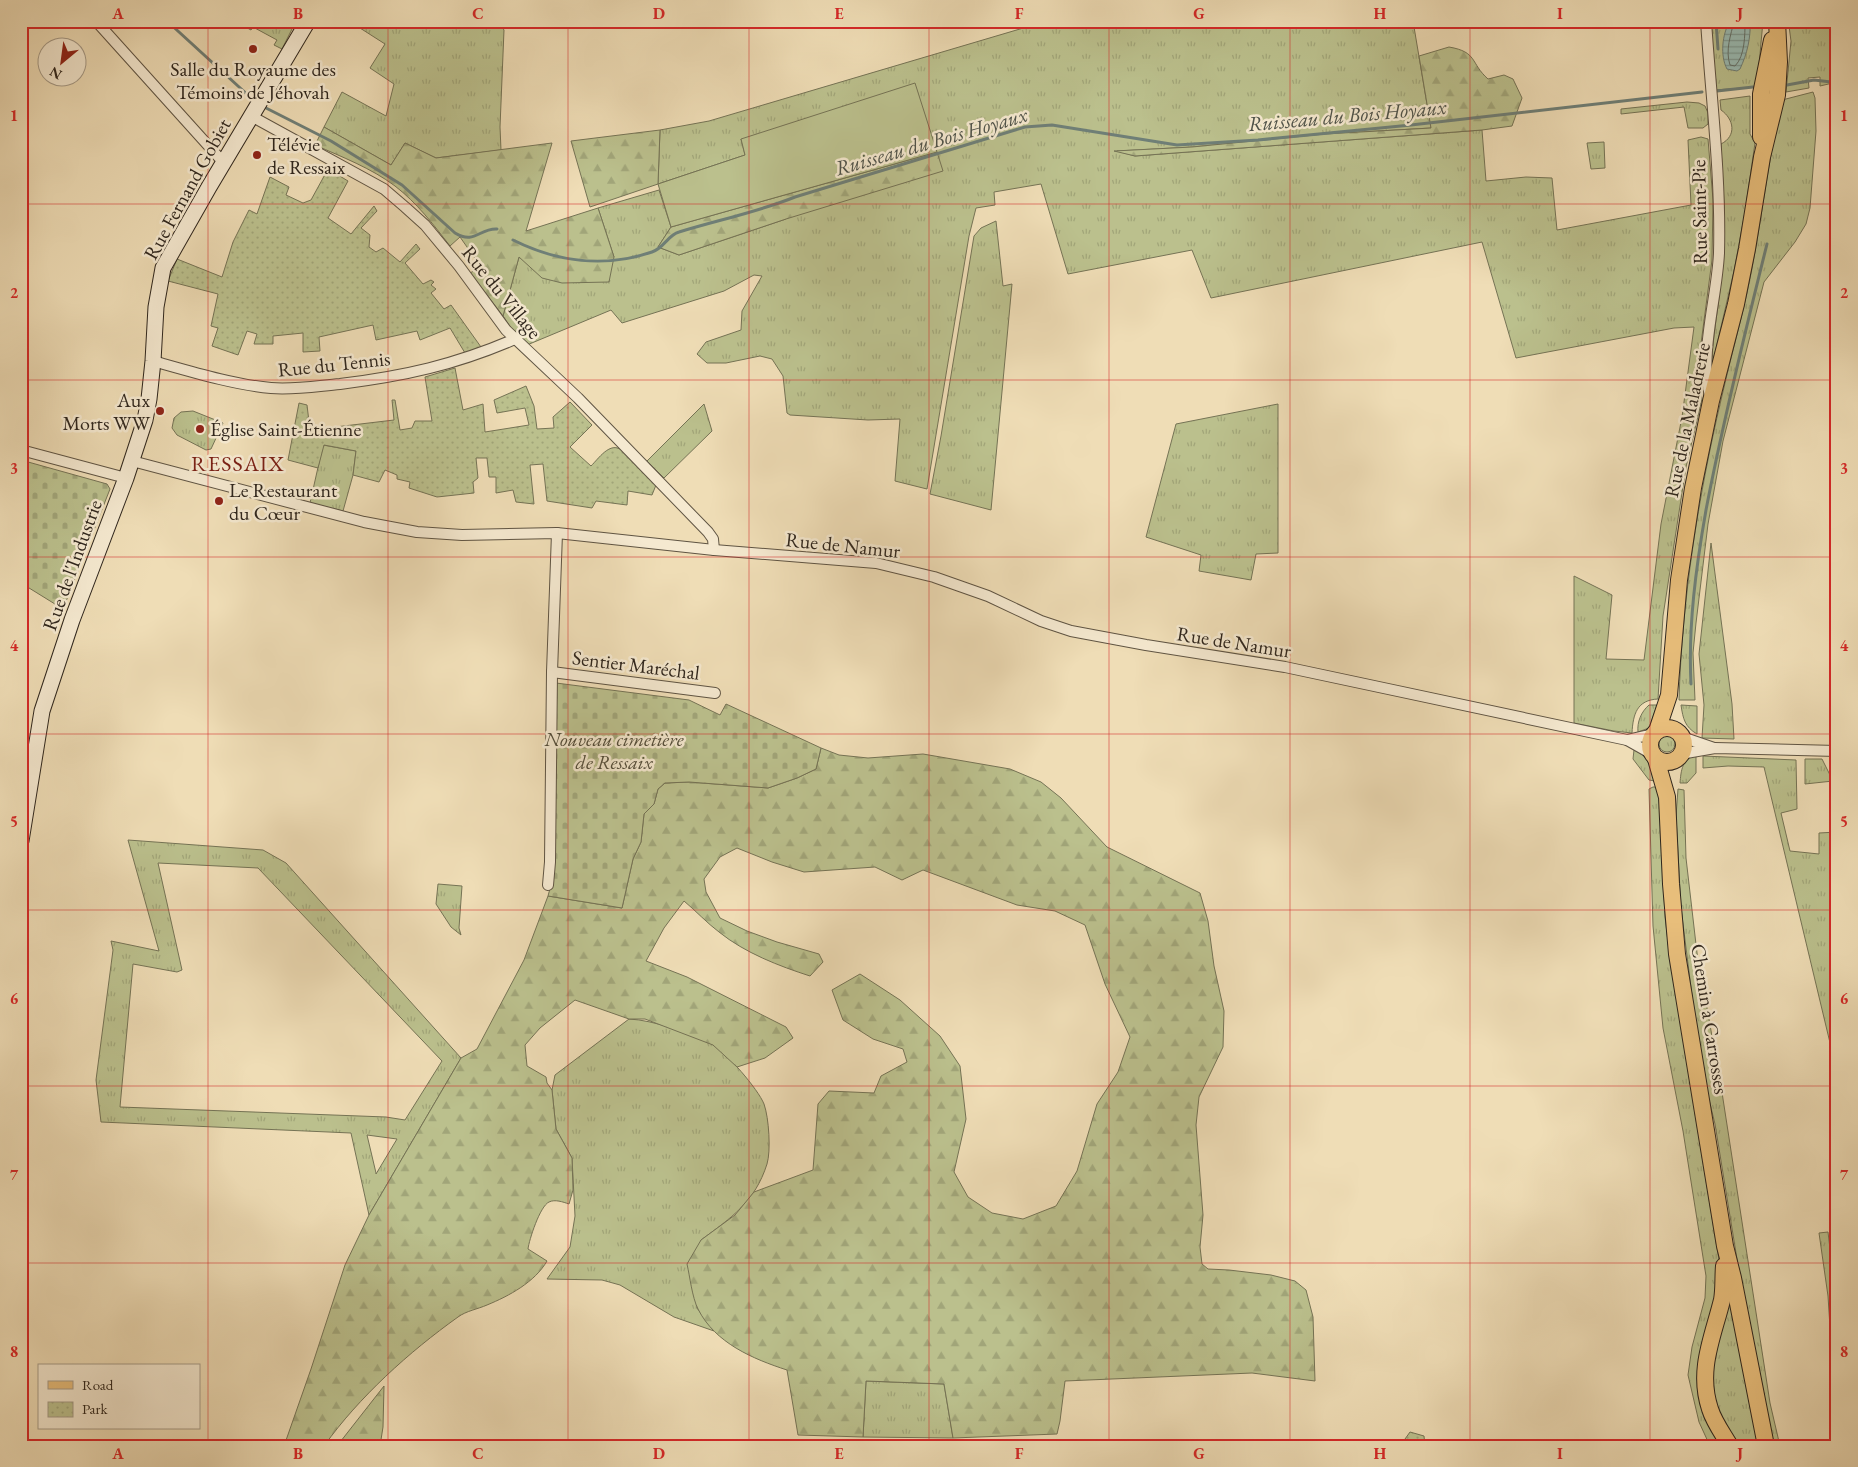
<svg xmlns="http://www.w3.org/2000/svg" width="1858" height="1467" font-family="'EB Garamond',serif">
<style>
.grass{fill:url(#grass-tufts);stroke:#757355;fill-rule:evenodd}
.forest{fill:url(#forest-firs);stroke:#757355}
.cemetery{fill:url(#cemetery-stones);stroke:#757355}
.park{fill:url(#park-dots);stroke:#757355}
.pitch{fill:#bbc08d;stroke:#757355}
.water{fill:url(#water-rules);stroke:#6f7f77}
.lines{fill:none;stroke-linecap:round;stroke-linejoin:round}
.shore{stroke:#647068;stroke-width:1}
.stream{stroke:#6f7f77;stroke-width:3}
.street-casing{stroke:#5f5443;stroke-width:12}
.secondary-casing{stroke:#2f261d;stroke-width:17}
.primary-casing{stroke:#2f261d;stroke-width:18}
.street{stroke:#f5e9d0;stroke-width:10}
.secondary{stroke:#f5e9d0;stroke-width:15}
.primary{stroke:#e8be7b;stroke-width:16}
.grid{fill:none;stroke:#d62828;stroke-width:1;stroke-opacity:0.55}
.poi-dot{fill:#8f2418;stroke:#f5e9d0;stroke-width:2}
.labels{text-anchor:middle;dominant-baseline:central;stroke-width:5;stroke-linejoin:round;paint-order:stroke}
.poi-label{font-size:20px;fill:#2f261d;stroke:#f5e9d0;text-anchor:start}
.street-label{font-size:20px;fill:#2f261d;stroke:#f5e9d0}
.park-label{font-size:20px;font-style:italic;fill:#524c39;stroke:#f5e9d0}
.water-label{font-size:21px;font-style:italic;fill:#4f534a;stroke:#f5e9d0}
.quarter-label{font-size:22px;letter-spacing:1px;fill:#7a1f14;stroke:#f5e9d0}
.neatline{fill:none;stroke:#d62828;stroke-width:2}
.grid-label{font-size:16px;text-anchor:middle;font-weight:bold;fill:#d62828}
</style>
<defs>
<pattern id="grass-tufts" width="24" height="20" patternUnits="userSpaceOnUse" patternTransform="scale(1.25)"><rect width="24" height="20" fill="#bbc08d"/><path d="M3 7l-1-3M5 7V3M7 7l1-3M15 17l-1-3M17 17v-4M19 17l1-3" fill="none" stroke="#a1a579"/></pattern>
<pattern id="forest-firs" width="22" height="20" patternUnits="userSpaceOnUse" patternTransform="scale(1.25)"><rect width="22" height="20" fill="#bbc08d"/><path d="M5 1l3.5 6h-7zM16 11l3.5 6h-7z" fill="#a1a579"/></pattern>
<pattern id="cemetery-stones" width="16" height="16" patternUnits="userSpaceOnUse" patternTransform="scale(1.25)"><rect width="16" height="16" fill="#bbc08d"/><path d="M2 7V4a2 2 0 0 1 4 0v3zM10 15v-3a2 2 0 0 1 4 0v3z" fill="#a1a579"/></pattern>
<pattern id="park-dots" width="8" height="8" patternUnits="userSpaceOnUse" patternTransform="scale(1.25)"><rect width="8" height="8" fill="#bbc08d"/><path d="M2 2h.1M6 6h.1" fill="none" stroke="#a1a579" stroke-width="1.8" stroke-linecap="round"/></pattern>
<pattern id="water-rules" width="6" height="5" patternUnits="userSpaceOnUse" patternTransform="scale(1.25)"><rect width="6" height="5" fill="#9abbb3"/><path d="M0 2.5h6" fill="none" stroke="#7e9891"/></pattern>
</defs>
<rect width="100%" height="100%" fill="#efddb6"/>
<filter id="stains"><feTurbulence type="fractalNoise" baseFrequency=".004" numOctaves="4"/><feColorMatrix values="0 0 0 0 .2 0 0 0 0 .09 0 0 0 0 .02 0 0 0 .5 -.17"/></filter>
<radialGradient id="worn" r=".72"><stop offset=".6" stop-color="#630" stop-opacity="0"/><stop offset="1" stop-color="#630" stop-opacity=".3"/></radialGradient>
<!-- grass -->
<g class="grass">
<path d="M242,21H296L282,49L274,45L277,40L253,27L251,30L240,24Z"/>
<path d="M349,21H426L429,23L431,21H498L504,30L500,127L501,150L436,158L405,143L391,165L324,127L342,92L386,116L394,84L370,68L385,44Z"/>
<path d="M1047,21H1413L1431,128L1325,134L1192,147L1117,151L1135,156L1482,130L1486,181L1526,177L1552,178L1557,230L1691,205L1688,140L1701,137L1708,139L1713,200L1712,260L1697,374L1702,399L1686,467L1663,616L1658,699C1637,700 1633,714 1632,733L1614,731L1574,723V576L1612,595L1606,659L1644,660L1661,524L1682,417L1694,327L1674,328L1516,358L1482,242L1211,298L1192,250L1068,274L1041,184L994,192L995,205L976,208L969,236L927,489L895,481L900,419L868,420L790,415L787,413L783,376L772,359L760,356L726,363H707L697,354L706,342L741,330L742,311L762,276L754,275L724,291L622,323L611,310L527,345L518,339L503,316L519,257H614L598,208L659,190L671,227L658,247L679,255L786,219L741,139L745,155L658,184L660,130L709,121Z"/>
<path d="M1709,21H1763L1757,87L1714,90Z"/>
<path d="M1825,21H1837V82L1820,86V77L1808,78L1809,88L1786,92L1791,41L1789,26L1811,28Z"/>
<path d="M1813,92L1815,98L1816,131L1810,208L1806,224L1795,242L1764,282L1723,441L1708,524L1696,623L1693,653L1695,700H1679C1682,600 1698,498 1721,400C1729,364 1739,329 1747,293C1761,229 1767,163 1782,100Z"/>
<path d="M1750,96V134L1755,143L1745,212L1734,271L1711,370C1713,329 1722,289 1724,248C1726,213 1722,178 1721,144C1737,136 1734,119 1721,110L1720,100Z"/>
<path d="M1687,102L1699,103L1705,106L1708,113V124L1703,128H1688L1684,107L1621,114V109Z"/>
<path d="M1604,142L1605,168L1591,169L1587,143Z"/>
<path d="M996,221L1003,286L1012,284L991,510L930,494L941,436L974,236L981,228Z"/>
<path d="M704,404L712,431L664,478L647,461Z"/>
<path d="M1278,404V553L1256,554L1251,580L1199,571L1201,555L1146,537L1176,424Z"/>
<path d="M193,411L223,423L211,449L206,450L177,435L172,428L174,418L181,412Z"/>
<path d="M323,445L356,451L353,475L343,511L310,503Z"/>
<path d="M1711,543L1732,704L1734,739L1702,738L1704,705L1699,654Z"/>
<path d="M1649,705H1657L1649,728L1638,732C1637,722 1641,712 1649,705Z"/>
<path d="M1681,705L1697,706V734C1685,727 1683,719 1681,705Z"/>
<circle cx="1667" cy="744" r="8"/>
<path d="M1634,750C1649,757 1651,767 1655,781L1649,780L1633,759Z"/>
<path d="M1696,756V773L1687,783H1680C1681,771 1682,758 1696,756Z"/>
<path d="M1703,756L1796,760L1797,809L1781,813L1790,851L1819,854V833L1837,832V1072L1764,767L1728,766L1703,768Z"/>
<path d="M1805,759H1822L1833,781L1805,784Z"/>
<path d="M1653,787H1659L1665,917L1671,966L1719,1260V1287L1705,1341L1722,1446H1710L1699,1422L1688,1375L1692,1347L1705,1298L1706,1276L1683,1131L1663,1028L1653,926L1649,789Z"/>
<path d="M1678,789L1684,790L1686,858L1697,953L1721,1086L1770,1403L1780,1446H1774L1737,1259L1715,1124L1701,1067L1681,908L1676,816Z"/>
<path d="M128,840L263,850L286,863L461,1058L369,1215L351,1133L101,1122L96,1080L113,950L111,941L159,951ZM158,863L258,868L442,1061L405,1120L386,1117L120,1107L133,964L177,972L182,970ZM367,1135L397,1139L376,1174V1173Z"/>
<path d="M438,884L462,886L459,928L461,935L451,927L436,904Z"/>
<path d="M629,1019C653,1020 690,1033 712,1044C726,1052 758,1089 764,1104C769,1118 771,1151 767,1164C755,1202 731,1218 701,1240L697,1308L714,1331L674,1317L620,1285L602,1280L547,1279L570,1247L575,1216L572,1158L556,1129L552,1090L555,1075Z"/>
<path d="M1828,1232L1837,1307V1446H1834L1836,1421L1828,1296L1819,1233Z"/>
<path d="M1726,1281L1760,1446H1736L1712,1401L1708,1364Z"/>
<path d="M866,1381L944,1384L953,1438L863,1437Z"/>
</g>
<!-- forest -->
<g class="forest">
<path d="M1449,47C1478,52 1470,63 1488,79L1504,75L1513,79L1522,98L1512,126L1482,130L1135,156L1114,151L1192,147L1325,134L1431,128L1419,56Z"/>
<path d="M324,127L391,165L405,143L436,158L552,143L526,231L598,208L614,257L609,282L562,283L542,278L519,257L503,316L470,273L481,267L460,237L450,246C433,224 417,203 395,186C371,168 342,157 315,145Z"/>
<path d="M660,130L658,184L590,207L571,141Z"/>
<path d="M937,152L943,171L786,219L679,255L658,247L671,227Z"/>
<path d="M821,748L839,755L868,758L923,754L1010,769L1041,782L1061,798L1107,847L1200,893L1208,921L1214,966L1224,1011L1223,1047L1199,1097L1196,1125L1203,1215L1200,1247L1202,1264L1208,1269L1229,1270L1271,1275L1295,1281L1306,1290L1313,1317L1315,1381L1252,1373L1065,1381L1060,1421L1057,1434L953,1438L944,1384L866,1381L863,1437L798,1435L787,1370C753,1359 715,1343 698,1309C692,1297 690,1277 687,1264L701,1240L735,1215L754,1192L813,1170L818,1104L829,1091L874,1093L881,1076L907,1062L903,1049L873,1039L843,1020L832,990L860,974L900,1000L940,1036L960,1066L966,1119L954,1172L968,1197L992,1213L1023,1219L1056,1206L1077,1171L1097,1104L1118,1072L1130,1037L1105,984L1085,925L1055,911L1017,905L923,870L902,880L875,867L804,872L772,862L737,848L720,857L704,879L706,892L720,918L747,931L777,942L819,954L823,962L810,976C779,966 745,953 719,932C707,923 696,911 684,901L664,928L646,961L687,977L786,1027L793,1038L765,1058L737,1067L713,1045L645,1019H629L575,1000L540,1028L525,1045L527,1066L546,1077L547,1083L552,1090L556,1129L572,1158L573,1190L569,1204C563,1202 555,1199 549,1202C540,1206 529,1240 528,1249L547,1261C535,1282 509,1296 487,1305C478,1309 466,1311 458,1317C409,1352 359,1397 324,1446H284L311,1369L345,1265L369,1215L461,1058L477,1049L524,960L548,896L622,908L633,859L641,842L644,814L654,804L658,789L665,783L689,782L768,788L797,778L816,769Z"/>
<path d="M384,1386L383,1427L380,1446H337Z"/>
</g>
<!-- cemetery -->
<g class="cemetery">
<path d="M21,460L107,484L110,489L63,609L21,583Z"/>
<path d="M556,683L689,700L720,715L726,704L821,748L816,769L797,778L768,788L689,782L665,783L658,789L654,804L644,814L641,842L633,859L622,908L548,896L552,881Z"/>
</g>
<!-- park -->
<g class="park">
<path d="M328,169L348,181L328,218L351,234L374,206L377,211L361,228L370,235L369,247L376,252L383,248L400,262L416,244L420,249L405,263L423,284L431,280L434,282L431,285L436,289L431,293L444,309L451,305L481,347L465,353L450,328L420,340L417,331L376,340L373,325L319,337L320,351L303,352V333L273,336V344H254L257,334L247,331L238,355L212,346L218,328L211,326L218,294L168,281L177,259L222,277L233,242L249,210L257,214L270,177L289,187L286,195L303,203L311,200Z"/>
<path d="M455,368L463,410L483,404L485,432L529,425L525,408L497,413L494,400L526,386L534,406L537,429L554,428L553,417L570,402L592,425L570,447L591,466C599,458 609,443 620,449L656,485L652,495L628,491L627,505L596,501L592,508L547,501L543,464L530,465L534,504L516,502L513,490L496,493V477H489L487,458H476L478,478L473,482L474,493L437,497L409,488L410,482L397,479V475L385,470L379,482L353,475L356,451L324,445L318,468L288,460L299,403L307,405L310,430L394,420L392,400H395L400,430L412,428L415,421H432L425,377Z"/>
<path d="M1410,1432L1424,1436L1425,1446H1400Z"/>
</g>
<!-- pitch -->
<path class="pitch" d="M915,83L937,152L671,227L658,184L745,155L741,139Z"/>
<!-- water -->
<path class="water" d="M1730,21H1750C1751,38 1747,54 1740,69L1737,71L1727,69C1720,56 1722,34 1730,21Z"/>
<g class="lines">
<!-- shore -->
<path class="shore" d="M1734,21C1731,35 1725,50 1730,65L1735,66C1745,56 1745,35 1745,21"/>
<!-- stream -->
<g class="stream">
<path d="M167,21L250,97"/>
<path d="M1716,21L1718,49"/>
<path d="M1837,34L1832,40L1837,52"/>
<path d="M1787,85L1814,80L1831,82L1837,80"/>
<path d="M1717,91L1753,87"/>
<path d="M266,108L331,141L402,185L455,233C475,245 479,228 497,229"/>
<path d="M513,240C557,262 605,268 652,252C664,248 668,235 679,232C718,220 758,212 795,197L1025,127L1052,125L1177,145L1258,140L1411,125L1702,92"/>
<path d="M1691,684C1688,626 1696,567 1706,510C1723,421 1745,332 1767,244"/>
</g>
<defs>
<g id="street">
<path d="M96,21L223,162"/>
<path d="M1706,21C1711,98 1721,175 1719,253C1717,298 1699,353 1710,396"/>
<path d="M251,116L384,189L405,207L425,225L459,266L506,330L578,398L708,532L713,539L714,550"/>
<path d="M153,361C189,371 235,385 271,388C294,390 317,386 340,384C404,376 455,365 515,339"/>
<path d="M21,450L126,478"/>
<path d="M132,461L364,522L417,532L462,535L557,533L714,550L876,563L934,577L988,596L1041,621L1071,631L1146,645L1285,667L1627,740L1652,754"/>
<path d="M552,672L715,693"/>
<path d="M1682,737L1714,748"/>
<path d="M1627,740L1653,734"/>
<path d="M1681,755L1686,753L1715,748L1837,751"/>
<path d="M548,885L550,862L552,672L557,533"/>
</g>
<path id="secondary" d="M21,841L42,711L72,620L126,478L145,420L149,399L153,361L156,307L163,268L209,187L308,21"/>
<g id="primary">
<path d="M1761,137V94L1772,40"/>
<circle cx="1667" cy="745" r="17"/>
<path d="M1657,731L1669,695L1679,580L1693,488L1711,401L1736,304L1747,249L1762,157L1777,95L1779,62L1777,21"/>
<path d="M1656,759L1667,797L1671,884L1677,954L1725,1246L1733,1278L1766,1446"/>
<path d="M1724,1266C1723,1277 1724,1289 1722,1300C1713,1337 1697,1370 1710,1409C1714,1422 1723,1434 1730,1446"/>
</g>
</defs>
<!-- street casing -->
<use href="#street" class="street-casing"/>
<!-- secondary casing -->
<use href="#secondary" class="secondary-casing"/>
<!-- primary casing -->
<use href="#primary" class="primary-casing"/>
<!-- street -->
<use href="#street" class="street"/>
<!-- secondary -->
<use href="#secondary" class="secondary"/>
<!-- primary -->
<use href="#primary" class="primary"/>
</g>
<!-- grid -->
<path class="grid" d="M208,21V1446M388,21V1446M568,21V1446M749,21V1446M929,21V1446M1109,21V1446M1290,21V1446M1470,21V1446M1650,21V1446M21,204H1837M21,380H1837M21,557H1837M21,734H1837M21,910H1837M21,1086H1837M21,1263H1837"/>
<!-- markers -->
<g class="poi-dot">
<circle cx="253" cy="49" r="5"/>
<circle cx="257" cy="155" r="5"/>
<circle cx="160" cy="411" r="5"/>
<circle cx="200" cy="429" r="5"/>
<circle cx="219" cy="501" r="5"/>
</g>
<g class="labels">
<!-- poi labels -->
<g class="poi-label">
<text x="253" y="69" text-anchor="middle">Salle du Royaume des<tspan x="253" dy="23">Témoins de Jéhovah</tspan></text>
<text x="267" y="144">Télévie<tspan x="267" dy="23">de Ressaix</tspan></text>
<text x="150" y="400" text-anchor="end">Aux<tspan x="150" dy="23">Morts WW</tspan></text>
<text x="210" y="429">Église Saint-Étienne</text>
<text x="229" y="490">Le Restaurant<tspan x="229" dy="23">du Cœur</tspan></text>
</g>
<!-- street labels -->
<g class="street-label">
<text transform="translate(187 189) rotate(-61)">Rue Fernand Gobiet</text>
<text transform="translate(1699 212) rotate(-91)">Rue Saint-Pie</text>
<text transform="translate(502 292) rotate(51)">Rue du Village</text>
<text transform="translate(334 364) rotate(-6)">Rue du Tennis</text>
<text transform="translate(1687 420) rotate(-78)">Rue de la Maladrerie</text>
<text transform="translate(843 545) rotate(6)">Rue de Namur</text>
<text transform="translate(72 565) rotate(-70)">Rue de l'Industrie</text>
<text transform="translate(1234 642) rotate(9)">Rue de Namur</text>
<text transform="translate(636 665) rotate(7)">Sentier Maréchal</text>
<text transform="translate(1710 1019) rotate(81)">Chemin à Carrosses</text>
</g>
<!-- park labels -->
<g class="park-label">
<text x="614" y="739">Nouveau cimetière<tspan x="614" dy="23">de Ressaix</tspan></text>
</g>
<!-- water labels -->
<g class="water-label">
<text transform="translate(1347 115) rotate(-5)">Ruisseau du Bois Hoyaux</text>
<text transform="translate(931 141) rotate(-16)">Ruisseau du Bois Hoyaux</text>
</g>
<!-- quarter labels -->
<g class="quarter-label">
<text x="238" y="463">RESSAIX</text>
</g>
</g>
<!-- margin -->
<rect width="1858" height="1467" fill="none" stroke="#efddb6" stroke-width="55"/>
<!-- legend -->
<rect x="38" y="1364" width="162" height="65" fill="#f5e9d0" stroke="#a69b88"/>
<rect x="48" y="1381" width="25" height="8" fill="#e8be7b" stroke="#a69b88"/>
<text x="82" y="1390" font-size="15" fill="#2f261d">Road</text>
<rect x="48" y="1402" width="25" height="15" fill="url(#park-dots)" stroke="#a69b88"/>
<text x="82" y="1414" font-size="15" fill="#2f261d">Park</text>
<!-- north arrow -->
<g transform="translate(62 62) rotate(209)"><circle r="24" fill="#f5e9d0" stroke="#a69b88"/>
<path d="M0-4L9 19L0 12L-9 19Z" fill="#8f2418"/>
<text y="-8" font-size="14" font-weight="bold" text-anchor="middle" fill="#2f261d">N</text>
</g>
<rect x="28" y="28" width="1802" height="1412" class="neatline"/>
<g class="grid-label">
<text x="118" y="19">A</text>
<text x="298" y="19">B</text>
<text x="478" y="19">C</text>
<text x="659" y="19">D</text>
<text x="839" y="19">E</text>
<text x="1019" y="19">F</text>
<text x="1199" y="19">G</text>
<text x="1380" y="19">H</text>
<text x="1560" y="19">I</text>
<text x="1740" y="19">J</text>
<text x="14" y="121">1</text>
<text x="1844" y="121">1</text>
<text x="14" y="298">2</text>
<text x="1844" y="298">2</text>
<text x="14" y="474">3</text>
<text x="1844" y="474">3</text>
<text x="14" y="651">4</text>
<text x="1844" y="651">4</text>
<text x="14" y="827">5</text>
<text x="1844" y="827">5</text>
<text x="14" y="1004">6</text>
<text x="1844" y="1004">6</text>
<text x="14" y="1180">7</text>
<text x="1844" y="1180">7</text>
<text x="14" y="1357">8</text>
<text x="1844" y="1357">8</text>
<text x="118" y="1459">A</text>
<text x="298" y="1459">B</text>
<text x="478" y="1459">C</text>
<text x="659" y="1459">D</text>
<text x="839" y="1459">E</text>
<text x="1019" y="1459">F</text>
<text x="1199" y="1459">G</text>
<text x="1380" y="1459">H</text>
<text x="1560" y="1459">I</text>
<text x="1740" y="1459">J</text>
</g>
<rect width="100%" height="100%" filter="url(#stains)"/>
<rect width="100%" height="100%" fill="url(#worn)"/>
</svg>
